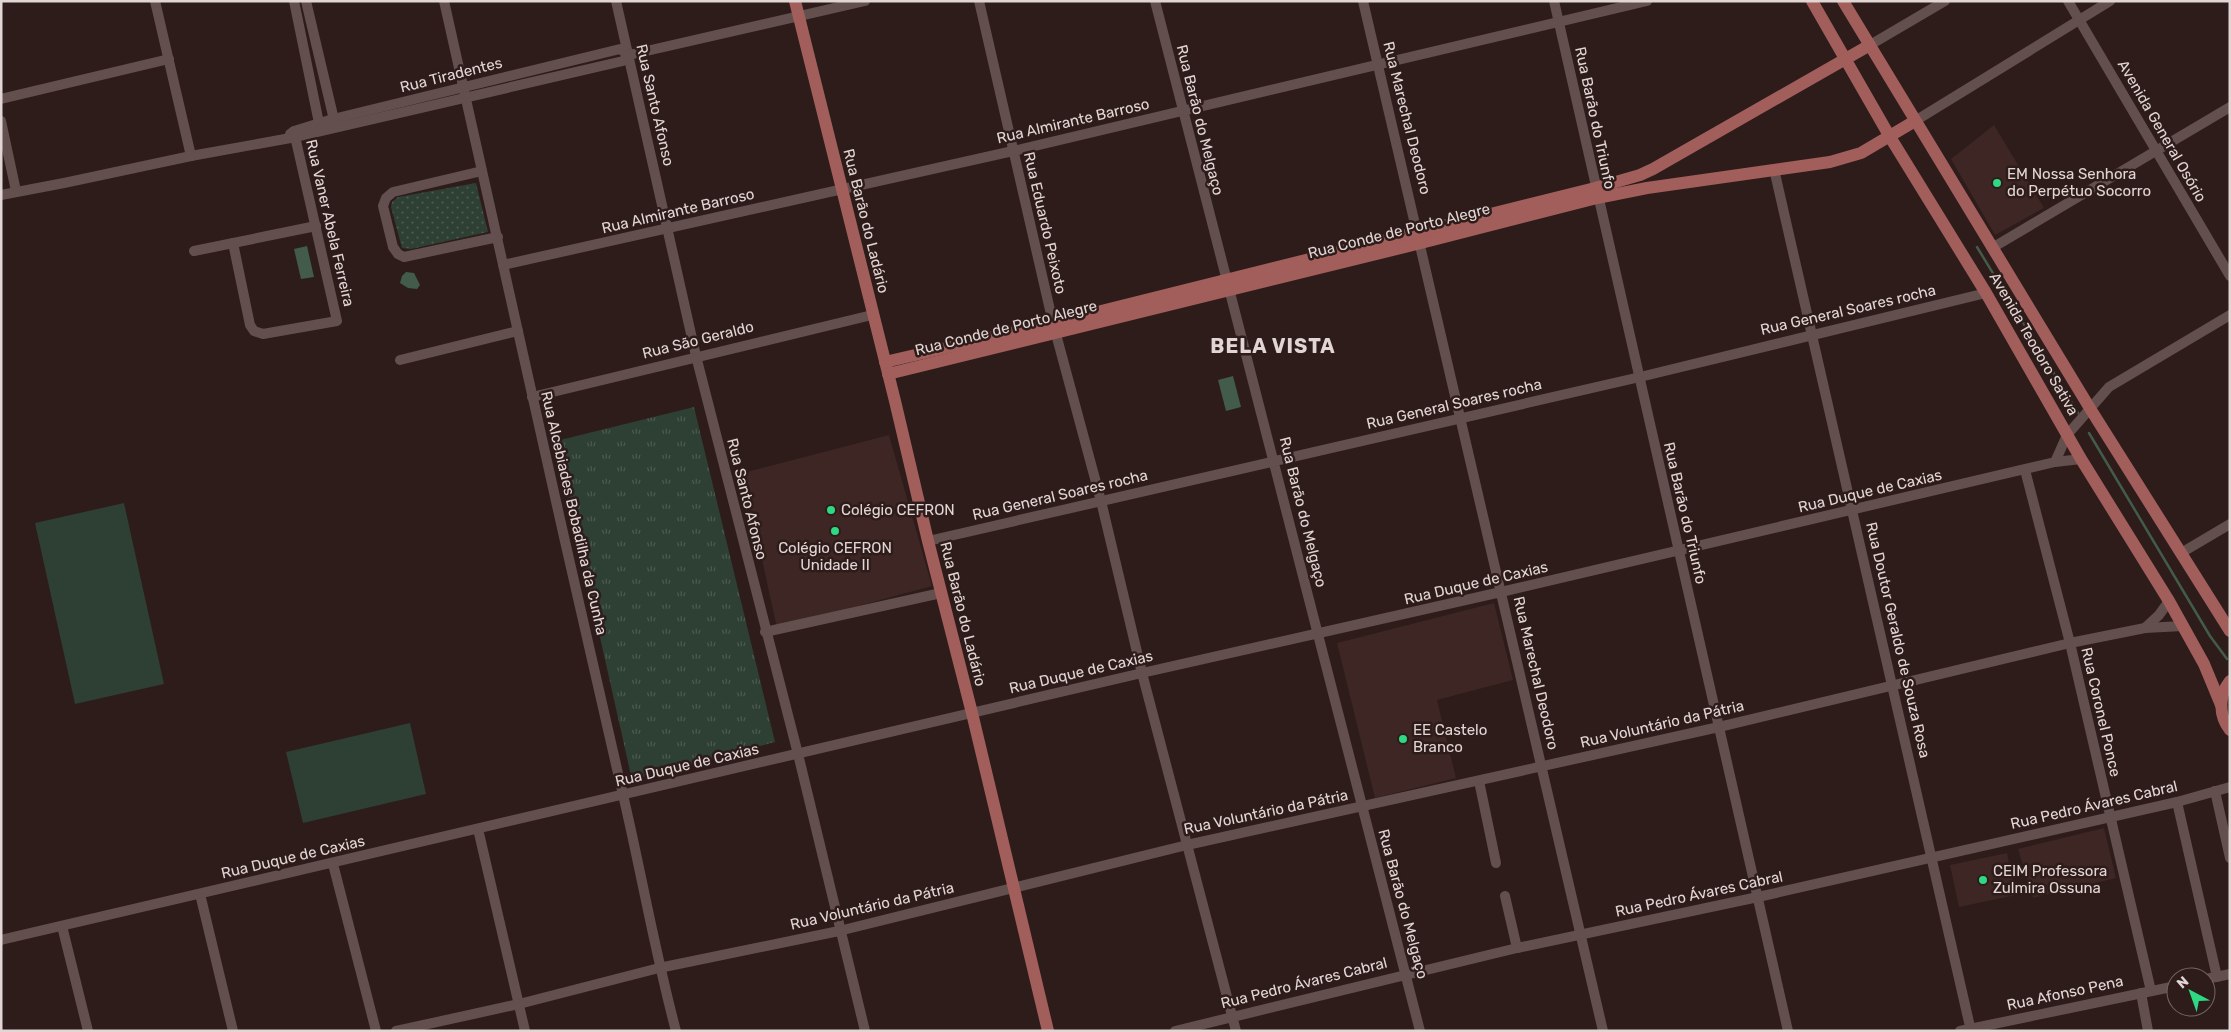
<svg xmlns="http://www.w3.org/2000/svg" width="2231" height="1032" font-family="Rubik,sans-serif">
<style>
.built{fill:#3d2624}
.grass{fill:url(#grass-tufts)}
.park{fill:url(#park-dots)}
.pitch{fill:#2e3f33}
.water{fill:#425b4a}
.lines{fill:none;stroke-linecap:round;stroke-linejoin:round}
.stream{stroke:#425b4a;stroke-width:2.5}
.minor{stroke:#634f4e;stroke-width:10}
.major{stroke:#a15e5b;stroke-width:12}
.poi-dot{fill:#2fd883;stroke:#2d1c1a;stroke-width:2}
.labels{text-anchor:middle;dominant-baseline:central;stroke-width:5;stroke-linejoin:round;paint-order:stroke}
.street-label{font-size:15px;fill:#e2d6d5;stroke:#2d1c1a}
.poi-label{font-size:15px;fill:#e2d6d5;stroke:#2d1c1a;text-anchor:start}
.district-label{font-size:20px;font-weight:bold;letter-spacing:1px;fill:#e2d6d5;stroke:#2d1c1a}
</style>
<defs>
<pattern id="grass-tufts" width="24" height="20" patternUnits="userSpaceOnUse" patternTransform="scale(1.25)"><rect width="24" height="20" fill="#2e3f33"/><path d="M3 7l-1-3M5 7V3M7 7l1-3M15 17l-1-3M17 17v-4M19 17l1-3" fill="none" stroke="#4c5a50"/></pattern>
<pattern id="park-dots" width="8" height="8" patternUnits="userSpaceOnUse" patternTransform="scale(1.25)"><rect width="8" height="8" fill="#2e3f33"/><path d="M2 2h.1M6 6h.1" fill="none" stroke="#4c5a50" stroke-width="1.8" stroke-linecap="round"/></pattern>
</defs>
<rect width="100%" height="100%" fill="#2d1c1a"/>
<!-- built -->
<g class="built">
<path d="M1994,125L2044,208L1995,235L1951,159Z"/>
<path d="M889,435L932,586L777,628L743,473Z"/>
<path d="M1494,603L1513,680L1437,700L1456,778L1375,798L1337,643Z"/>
<path d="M2104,828L2116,878L2033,898L2018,849Z"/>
<path d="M2007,853L2016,895L1959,907L1950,865Z"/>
</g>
<!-- grass -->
<path class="grass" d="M694,407L775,742L632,780L556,441Z"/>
<!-- park -->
<path class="park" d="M476,183L488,232L411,249L402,248L391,207L392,202L398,197Z"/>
<!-- pitch -->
<g class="pitch">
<path d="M124,503L164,684L75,704L35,523Z"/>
<path d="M410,723L426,794L303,823L286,752Z"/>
</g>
<!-- water -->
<g class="water">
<path d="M307,246L314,277L301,279L294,249Z"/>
<path d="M406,272L414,273L420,285L417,289L408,288L400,283L402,276Z"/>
<path d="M1233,376L1241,407L1226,411L1218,380Z"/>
</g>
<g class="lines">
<!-- stream -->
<g class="stream">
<path d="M1977,247L2078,413"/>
<path d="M2089,433L2210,636L2227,659"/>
</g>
<!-- minor -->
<g class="minor">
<path d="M155,1L191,156"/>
<path d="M294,1L320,128"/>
<path d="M306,1L335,124"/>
<path d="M444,1C502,262 560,522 620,782C640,865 654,949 676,1031"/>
<path d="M616,1L696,356L798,754L865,1031"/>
<path d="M979,1L1053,323L1101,501L1142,673L1236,1031"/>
<path d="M1155,1L1420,1031"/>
<path d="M1363,1L1603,1031"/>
<path d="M1554,1L1788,1031"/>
<path d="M2068,1L2230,276"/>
<path d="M1870,45L1945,1"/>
<path d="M1,99L169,59"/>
<path d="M1,121L16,191"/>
<path d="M1915,121L2110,1"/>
<path d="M290,134L294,131L333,119L620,49L629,55"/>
<path d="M1774,169L1971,1031"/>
<path d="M482,171L393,192L386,198L383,206L393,247L398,254L404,257L498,237"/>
<path d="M1,195L64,183L191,156L296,137L623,61L629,55L865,1"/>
<path d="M233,243L250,325L254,331L263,334L337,321L294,132"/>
<path d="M1992,248L2230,107"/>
<path d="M194,251L316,226"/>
<path d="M503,265L1013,151L1647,1"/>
<path d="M400,360L518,331"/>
<path d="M532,397L872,315"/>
<path d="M2055,462L2067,435L2109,387L2230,315"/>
<path d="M2025,470L2070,643L2151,991"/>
<path d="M928,541L1640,377L1986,293"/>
<path d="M2181,553L2230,524"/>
<path d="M2145,628L2159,615L2169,601"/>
<path d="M765,632L941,593"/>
<path d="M1479,781L1496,863"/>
<path d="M2215,791L2230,858"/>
<path d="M2177,802L2217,977"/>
<path d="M478,829L525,1031"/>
<path d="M333,864L376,1031"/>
<path d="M200,894L233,1031"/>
<path d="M1505,896L1517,948"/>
<path d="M62,926L88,1031"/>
<path d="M1,940L1142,673L1501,592L2055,462L2081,459"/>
<path d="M2206,979L2230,974"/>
<path d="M2141,993L2148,1031"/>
<path d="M396,1031L519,1004L659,968L839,931L1187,845L1719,727L2070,643L2145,628L2183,626"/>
<path d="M1175,1031L1517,948L1758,897L2177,802L2230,787"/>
<path d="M1960,1031L2176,986"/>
</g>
<!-- major -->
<g class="major">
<path d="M795,1L895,401L928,541L972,713L1048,1031"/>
<path d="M1812,1L1890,137L1986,293L2081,459L2169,601L2204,664L2221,705"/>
<path d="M1843,1L2091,410L2230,631"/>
<path d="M885,362L1053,323L1595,188L1640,175L1653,169L1870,45"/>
<path d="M888,374L1421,243L1597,198L1647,188L1830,162L1861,153L1915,121"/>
<path d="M2230,681C2218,696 2219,716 2230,730"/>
</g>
</g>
<!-- markers -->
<g class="poi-dot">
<circle cx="1997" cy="183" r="5"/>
<circle cx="831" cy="510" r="5"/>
<circle cx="835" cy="531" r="5"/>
<circle cx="1403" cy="739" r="5"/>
<circle cx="1983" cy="880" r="5"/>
</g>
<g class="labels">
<!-- street labels -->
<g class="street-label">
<text transform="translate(451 75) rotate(-14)">Rua Tiradentes</text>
<text transform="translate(655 105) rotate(77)">Rua Santo Afonso</text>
<text transform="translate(1407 118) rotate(76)">Rua Marechal Deodoro</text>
<text transform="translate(1595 118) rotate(78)">Rua Barão do Triunfo</text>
<text transform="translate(1200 120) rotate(76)">Rua Barão do Melgaço</text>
<text transform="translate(1073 121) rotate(-13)">Rua Almirante Barroso</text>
<text transform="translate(2162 131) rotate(60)">Avenida General Osório</text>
<text transform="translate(678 211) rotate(-13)">Rua Almirante Barroso</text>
<text transform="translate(866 221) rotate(76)">Rua Barão do Ladário</text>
<text transform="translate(330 223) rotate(77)">Rua Vaner Abela Ferreira</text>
<text transform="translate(1045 223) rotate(77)">Rua Eduardo Peixoto</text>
<text transform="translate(1399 231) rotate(-14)">Rua Conde de Porto Alegre</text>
<text transform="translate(1848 310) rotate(-13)">Rua General Soares rocha</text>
<text transform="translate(1006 328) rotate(-14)">Rua Conde de Porto Alegre</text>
<text transform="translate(698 340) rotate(-14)">Rua São Geraldo</text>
<text transform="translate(2034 344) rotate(60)">Avenida Teodoro Sativa</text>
<text transform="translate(1454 404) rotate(-13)">Rua General Soares rocha</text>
<text transform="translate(1870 491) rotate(-13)">Rua Duque de Caxias</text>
<text transform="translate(1060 495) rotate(-13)">Rua General Soares rocha</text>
<text transform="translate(747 499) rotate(76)">Rua Santo Afonso</text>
<text transform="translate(1303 512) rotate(76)">Rua Barão do Melgaço</text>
<text transform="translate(574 513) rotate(77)">Rua Alcebiades Bobadilha da Cunha</text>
<text transform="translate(1685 513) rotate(77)">Rua Barão do Triunfo</text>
<text transform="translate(1476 583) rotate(-13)">Rua Duque de Caxias</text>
<text transform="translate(963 614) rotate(76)">Rua Barão do Ladário</text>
<text transform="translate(1898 640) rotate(77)">Rua Doutor Geraldo de Souza Rosa</text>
<text transform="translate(1081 672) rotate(-13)">Rua Duque de Caxias</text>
<text transform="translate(1536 673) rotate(77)">Rua Marechal Deodoro</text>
<text transform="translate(2101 712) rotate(77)">Rua Coronel Ponce</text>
<text transform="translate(1662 724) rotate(-13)">Rua Voluntário da Pátria</text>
<text transform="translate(687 765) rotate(-13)">Rua Duque de Caxias</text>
<text transform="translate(2094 805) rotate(-13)">Rua Pedro Ávares Cabral</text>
<text transform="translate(1266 812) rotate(-12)">Rua Voluntário da Pátria</text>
<text transform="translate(293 857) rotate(-13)">Rua Duque de Caxias</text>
<text transform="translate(1699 894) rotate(-12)">Rua Pedro Ávares Cabral</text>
<text transform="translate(1403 904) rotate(75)">Rua Barão do Melgaço</text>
<text transform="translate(872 906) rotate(-13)">Rua Voluntário da Pátria</text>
<text transform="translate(1304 983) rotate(-14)">Rua Pedro Ávares Cabral</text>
<text transform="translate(2065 993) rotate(-12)">Rua Afonso Pena</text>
</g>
<!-- poi labels -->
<g class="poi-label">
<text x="2007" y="174">EM Nossa Senhora<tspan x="2007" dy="17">do Perpétuo Socorro</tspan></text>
<text x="841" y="510">Colégio CEFRON</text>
<text x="835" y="548" text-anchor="middle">Colégio CEFRON<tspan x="835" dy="17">Unidade II</tspan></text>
<text x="1413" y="730">EE Castelo<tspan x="1413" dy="17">Branco</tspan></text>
<text x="1993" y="871">CEIM Professora<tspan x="1993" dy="17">Zulmira Ossuna</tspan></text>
</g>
<!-- district labels -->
<g class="district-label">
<text x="1273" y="346">BELA VISTA</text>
</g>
</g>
<!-- border -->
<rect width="2231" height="1032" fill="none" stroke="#e2d6d5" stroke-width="5"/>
<!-- north arrow -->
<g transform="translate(2191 992) rotate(319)"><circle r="24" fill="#2d1c1a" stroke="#756665"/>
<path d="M0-4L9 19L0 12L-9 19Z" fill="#2fd883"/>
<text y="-8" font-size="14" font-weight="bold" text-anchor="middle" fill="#e2d6d5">N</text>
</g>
</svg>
